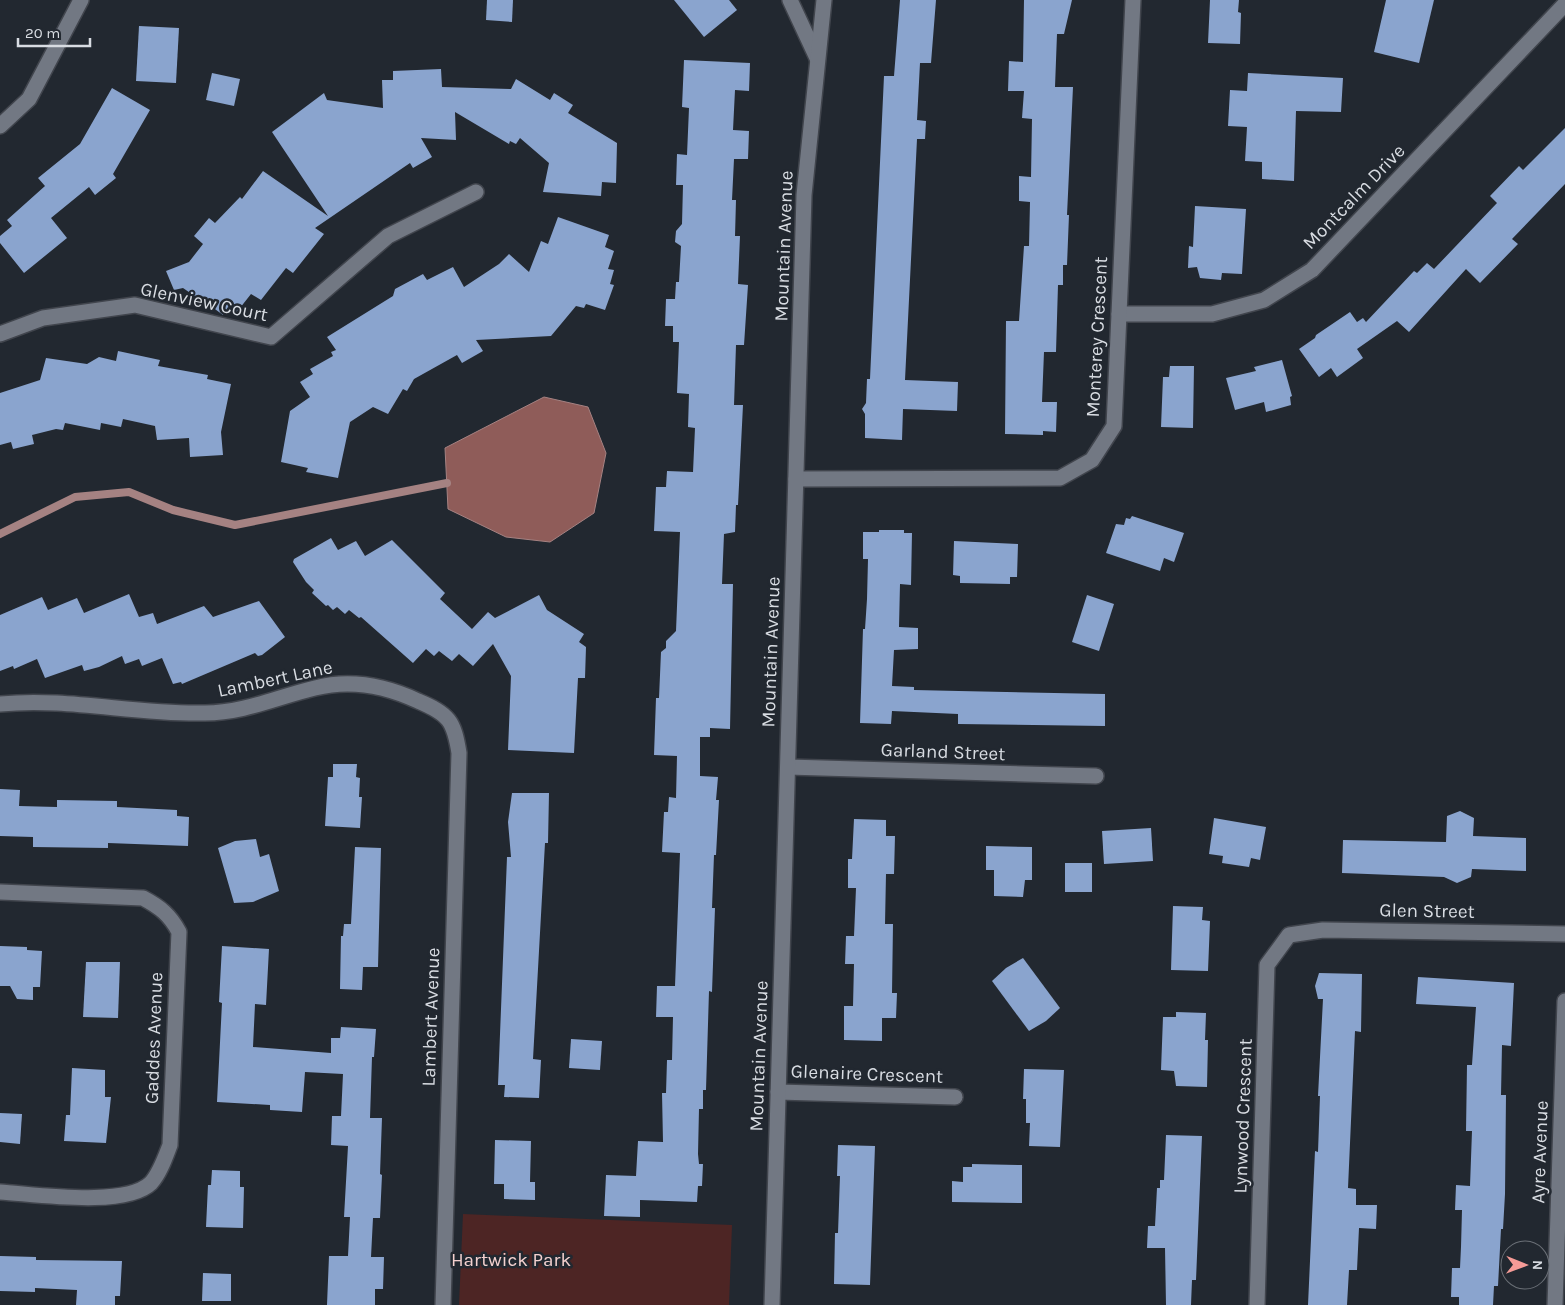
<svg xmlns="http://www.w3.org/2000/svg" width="1565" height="1305" font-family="Karla,sans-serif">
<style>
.green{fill:#4d2524}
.water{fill:#8f5c59;stroke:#a58282}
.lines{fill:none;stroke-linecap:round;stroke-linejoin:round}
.stream{stroke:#a58282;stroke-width:8}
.building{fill:#8aa4ce}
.street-casing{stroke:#41454d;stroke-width:18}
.street{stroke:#727883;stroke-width:15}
.labels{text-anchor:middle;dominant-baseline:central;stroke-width:5;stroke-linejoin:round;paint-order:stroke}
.street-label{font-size:19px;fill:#d8dce2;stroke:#222830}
.park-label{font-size:19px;fill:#f4d1cf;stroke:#222830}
</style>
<rect width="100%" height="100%" fill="#222830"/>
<!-- green -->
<path class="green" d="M463,1214L732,1225L729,1305H459Z"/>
<!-- water -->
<path class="water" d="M544,397L588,407L606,453L594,513L550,542L506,537L448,509L445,448Z"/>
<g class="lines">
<!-- stream -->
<path class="stream" d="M0,534L75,497L129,492L173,510L235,525L447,483"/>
</g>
<!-- building -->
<g class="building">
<path d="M487,0H513L512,22L486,20Z"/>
<path d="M674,0H729L737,10L704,37Z"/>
<path d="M900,0H936L931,63H920L917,120L926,121L925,139H917L905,380L958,382L957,411L903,409L902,440L865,438V414L862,409L866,403L867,379H870L884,76H894Z"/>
<path d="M1024,0H1072L1064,34H1057L1055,87H1073L1067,215H1069L1067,265H1063V285H1058L1056,352H1044L1042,402H1057L1056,432L1043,431V435L1005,434L1006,321H1019L1024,246H1029L1030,202L1019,201V176L1031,177L1032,119L1022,118L1024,91H1008L1009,61L1023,62Z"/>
<path d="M1210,0H1239L1238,12L1241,13L1240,44L1208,43Z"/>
<path d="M1386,0H1434L1419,63L1374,52Z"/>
<path d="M139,26L179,28L176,83L136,81Z"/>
<path d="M684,60L750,63L749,91L735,90L733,130L749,131L748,159H734L732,200H736L735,236H740L738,284L748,285L744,345H736L734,405H743L738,505H736L735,532L724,534L722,584H733L730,729L710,728V737H700V776L718,777L716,800H719L716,855H714L712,908H715L712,992L709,991L706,1090H703V1109H699L698,1154L699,1164H703L702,1186H698L697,1202L640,1200V1217L604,1216L606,1175L636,1176L638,1141L663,1142L662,1093H666L667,1060H672L673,1017H656L657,986H675L680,853L662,852L664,812H668L669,797L676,798L677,756L654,755L656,698H659L661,652L666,648V641L676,631L680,532L654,531L656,487H666L667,471L693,472L695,428L688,427L689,394L677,393L679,342H673V326H665L666,299H675L676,282H679L681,246L675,242L676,231L682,224L683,185H676L677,154L687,155L689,108L682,107Z"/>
<path d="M441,69L442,87L511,89L516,79L550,100L554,93L573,105L568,113L617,143L616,183L602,182L601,196L543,192L549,163L520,138L516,144L510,141L509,144L455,112L456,140L421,138L432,157L413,168L410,163L315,228L324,234L293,273L286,268L261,300L251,294L236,313L229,307L223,315L200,298L199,299L183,288L174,290L166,271L189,262L203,244L194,236L209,218L215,223L240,197L242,199L263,171L328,216L272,132L324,93L327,100L383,108L382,80H393V71Z"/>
<path d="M212,73L240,79L234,106L206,100Z"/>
<path d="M1248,73L1343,78L1341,112L1296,111L1294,181L1262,179V162L1245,161L1247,127L1228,126L1230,90L1247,91Z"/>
<path d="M112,88L150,110L113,174L116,178L95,195L89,187L51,218L67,238L24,273L0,243V236L12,226L7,220L45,186L38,178L80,144Z"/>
<path d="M1565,128V184L1512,239L1518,244L1480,283L1466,269L1409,332L1397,321L1357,349L1363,358L1337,377L1331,368L1319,377L1299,349L1315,338L1316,335L1350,312L1357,322L1363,318L1366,322L1414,271L1417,273L1427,263L1434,269L1497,203L1490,196L1519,166L1523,170Z"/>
<path d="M1195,206L1246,209L1242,274L1222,273L1221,280L1200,278L1197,267L1188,268L1189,246L1193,247Z"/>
<path d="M558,217L609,235L605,247L614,251L608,269L614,270L610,284L614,285L605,310L586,304L584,308L576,306L551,336L476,340L483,351L462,363L457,355L414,379L407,391L403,389L388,414L373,407L350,422L338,478L306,472L308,468L281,462L290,411L310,397L300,382L313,374L310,369L333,356L331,352L336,350L327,337L393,296L395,289L423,274L427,280L453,267L464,287L499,264L509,254L529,272L541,241L548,244Z"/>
<path d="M118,351L160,360L158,366L208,375L207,379L231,384L221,432L223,455L190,457L189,438L157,440L155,426L123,419L121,427L101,423L100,430L65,423L63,430L56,429L32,435L34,444L13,449L11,442L0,445V393L40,380L46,358L87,364L99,357L116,361Z"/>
<path d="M1282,360L1292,396L1290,397L1291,405L1266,412L1264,402L1235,410L1226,378L1256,371L1254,367Z"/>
<path d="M1170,366H1194L1193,428L1161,427L1163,377H1169Z"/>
<path d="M1132,516L1184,533L1174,562L1164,558L1160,571L1106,553L1116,524L1124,525L1126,518L1130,519Z"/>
<path d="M879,530H904V533H912L911,585L900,584L899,627L918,628V649L894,650L892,686L914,687V690L959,691L1105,694V726L958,724V714L892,711L891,724L860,723L863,629H865L867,599L868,559H863V532H879Z"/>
<path d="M331,538L338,550L356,541L365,556L392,540L445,593L440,599L472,629L488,612L495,618L539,595L547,610L584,634L579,642L586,647L585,678H578L574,753L508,750L511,676L493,644L473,666L459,654L452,661L439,651L434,656L426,649L413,663L361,617L359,618L349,610L345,614L337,607L333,610L328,605L326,606L312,593L314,590L306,582L293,562L294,559Z"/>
<path d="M954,541L1018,544L1017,577H1010V584L960,583V576L953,575Z"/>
<path d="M129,594L139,617L153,613L157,624L204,606L213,617L259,601L285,637L262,655L258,656L255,653L182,684L181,682L173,684L162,658L142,666L139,659L125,664L122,656L99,667L84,671L82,665L45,678L37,659L14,669L13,666L0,671V615L42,597L48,610L77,598L84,613Z"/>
<path d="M1087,595L1114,604L1099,651L1072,642Z"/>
<path d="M333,764H357L356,777L360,778L359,797H362L360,828L325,826L328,777H333Z"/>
<path d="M0,789L20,790L19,806L57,807V800L117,801V807L177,810V816L189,817L188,846L108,843V848L33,847V837L0,836Z"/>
<path d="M512,793H549L548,843H545L533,1059L541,1060L539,1098L504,1097L505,1085H498L507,857H511L508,822Z"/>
<path d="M1460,811L1474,818L1473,836L1526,838V871L1472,869L1471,877L1457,883L1444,877L1342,873L1343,840L1446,842L1447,816Z"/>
<path d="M1214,818L1266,827L1260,860L1251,858L1249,867L1222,863L1223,856L1209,854Z"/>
<path d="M854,819L886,820V836H895L894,874H886L885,924H893L892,993H897L896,1018H882V1041L844,1040V1006H853L854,964H845L846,936H854L856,888H848V859H852Z"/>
<path d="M1151,828L1153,861L1104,864L1102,831Z"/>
<path d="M256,839L260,857L269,854L279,891L253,902L234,903L218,848L235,841Z"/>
<path d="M986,846L1032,847V880H1025L1023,897L994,896V870H986Z"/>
<path d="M355,847L381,848L378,967H363L362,990L340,989L341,936H343L344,924H351Z"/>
<rect x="1065" y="863" width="27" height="29"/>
<path d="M1173,906L1203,907L1202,920L1210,921L1208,971L1171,970Z"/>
<path d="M0,946L27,947V950L42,951L40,987H33V1000L17,999L10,986H0Z"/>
<path d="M222,946L269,949L266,1005L255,1004L253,1047L331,1053V1038H340L341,1027L376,1029L374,1057H372L370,1118H382L380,1174L382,1175L380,1218H373L371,1257H384L383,1289H375V1305H327L329,1256H348L350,1217H344L348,1146L331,1145L332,1116H341L343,1074L305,1072L302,1112L270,1110V1105L217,1102L222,1003L219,1002Z"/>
<path d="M1023,958L1060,1008L1046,1021L1029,1031L992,981L1006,968Z"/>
<path d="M86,962H120L118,1018L83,1017Z"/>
<path d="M1319,973L1362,974L1361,1032L1355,1031L1348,1188L1356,1189V1205H1377L1376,1229L1359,1228L1357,1270H1349L1347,1305H1308L1315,1151L1318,1152L1320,1096H1318L1323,999H1318L1315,986Z"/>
<path d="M1418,977L1514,983L1511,1046L1502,1045L1501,1095H1506L1505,1194L1503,1229H1501L1498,1286H1494L1493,1305H1459V1297H1451L1452,1268H1460L1461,1247L1462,1210H1455L1456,1185L1470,1186L1472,1131H1466L1467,1065H1472L1476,1007L1416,1004Z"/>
<path d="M1176,1012L1206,1013L1205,1040H1208L1207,1087L1176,1086L1174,1071L1161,1070L1163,1017H1176Z"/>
<path d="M571,1039L602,1041L600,1070L569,1068Z"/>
<path d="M72,1068L105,1070V1097H111L106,1143L64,1141L66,1115H70Z"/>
<path d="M1024,1069L1064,1070L1060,1147L1029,1146L1030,1123H1026V1099H1023Z"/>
<path d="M0,1113L22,1114L20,1144L0,1142Z"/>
<path d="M1166,1135L1202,1136L1196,1280H1192L1191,1305H1166L1165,1248H1147L1148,1226H1155L1157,1188H1160V1180H1164Z"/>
<path d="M495,1140L531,1141L530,1182H535V1200L504,1199V1184H494Z"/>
<path d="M838,1145L875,1146L870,1285L834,1284L835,1233H838L840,1176H837Z"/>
<path d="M972,1164L1022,1165V1203L952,1202V1181L963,1182V1167H972Z"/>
<path d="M212,1170L240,1171V1187H244L243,1228L206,1227L208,1185H211Z"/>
<path d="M0,1256L36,1257V1260L122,1261L120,1296H115V1305H76L77,1290L35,1288V1292L0,1291Z"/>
<path d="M203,1273L231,1274V1301H202Z"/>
</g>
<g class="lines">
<defs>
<g id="street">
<path d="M790,0L817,58"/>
<path d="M0,126L29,99L81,0"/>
<path d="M1119,314H1212L1264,300L1312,270L1565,4"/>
<path d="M0,334L43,318L135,305L271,337L388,236L476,192"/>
<path d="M796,479L1060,478L1092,460L1114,426L1133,0"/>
<path d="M0,704C68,697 136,715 205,713C244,713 277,697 315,688C350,679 386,686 418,701C449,714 454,721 459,753L443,1305"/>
<path d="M788,767L1096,776"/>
<path d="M0,892L143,898C160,907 170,915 179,932L170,1145C165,1158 160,1173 151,1183C125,1208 35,1194 0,1192"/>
<path d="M778,1092L955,1097"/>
<path d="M772,1305L804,195L824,0"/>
<path d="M1257,1305L1267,965L1289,935L1323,930L1565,934"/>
<path d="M1555,1305L1565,1001"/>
</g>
</defs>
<!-- street casing -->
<use href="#street" class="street-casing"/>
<!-- street -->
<use href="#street" class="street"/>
</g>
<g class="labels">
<!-- street labels -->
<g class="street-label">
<text transform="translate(1354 197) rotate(-46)">Montcalm Drive</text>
<text transform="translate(784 246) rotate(-88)">Mountain Avenue</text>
<text transform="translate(204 302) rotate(12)">Glenview Court</text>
<text transform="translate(1097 337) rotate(-87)">Monterey Crescent</text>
<text transform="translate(771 652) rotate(-88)">Mountain Avenue</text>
<text transform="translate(275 679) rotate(-12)">Lambert Lane</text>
<text transform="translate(943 752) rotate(2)">Garland Street</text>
<text transform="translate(1427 911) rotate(1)">Glen Street</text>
<text transform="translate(431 1017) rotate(-88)">Lambert Avenue</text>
<text transform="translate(154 1038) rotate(-88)">Gaddes Avenue</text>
<text transform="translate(759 1056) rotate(-88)">Mountain Avenue</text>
<text transform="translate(867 1074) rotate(2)">Glenaire Crescent</text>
<text transform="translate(1243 1116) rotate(-88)">Lynwood Crescent</text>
<text transform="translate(1540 1152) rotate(-88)">Ayre Avenue</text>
</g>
<!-- park labels -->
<g class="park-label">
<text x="511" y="1260">Hartwick Park</text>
</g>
</g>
<!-- north arrow -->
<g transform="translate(1525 1265) rotate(91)"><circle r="24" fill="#222830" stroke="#6b7077"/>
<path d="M0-4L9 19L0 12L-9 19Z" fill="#f59b97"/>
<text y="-8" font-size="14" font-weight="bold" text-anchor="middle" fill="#d8dce2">N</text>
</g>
<!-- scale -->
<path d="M18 38v8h72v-8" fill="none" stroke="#d8dce2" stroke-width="2.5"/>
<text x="25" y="38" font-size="15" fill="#d8dce2" stroke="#222830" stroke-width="4" paint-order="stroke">20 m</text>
</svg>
